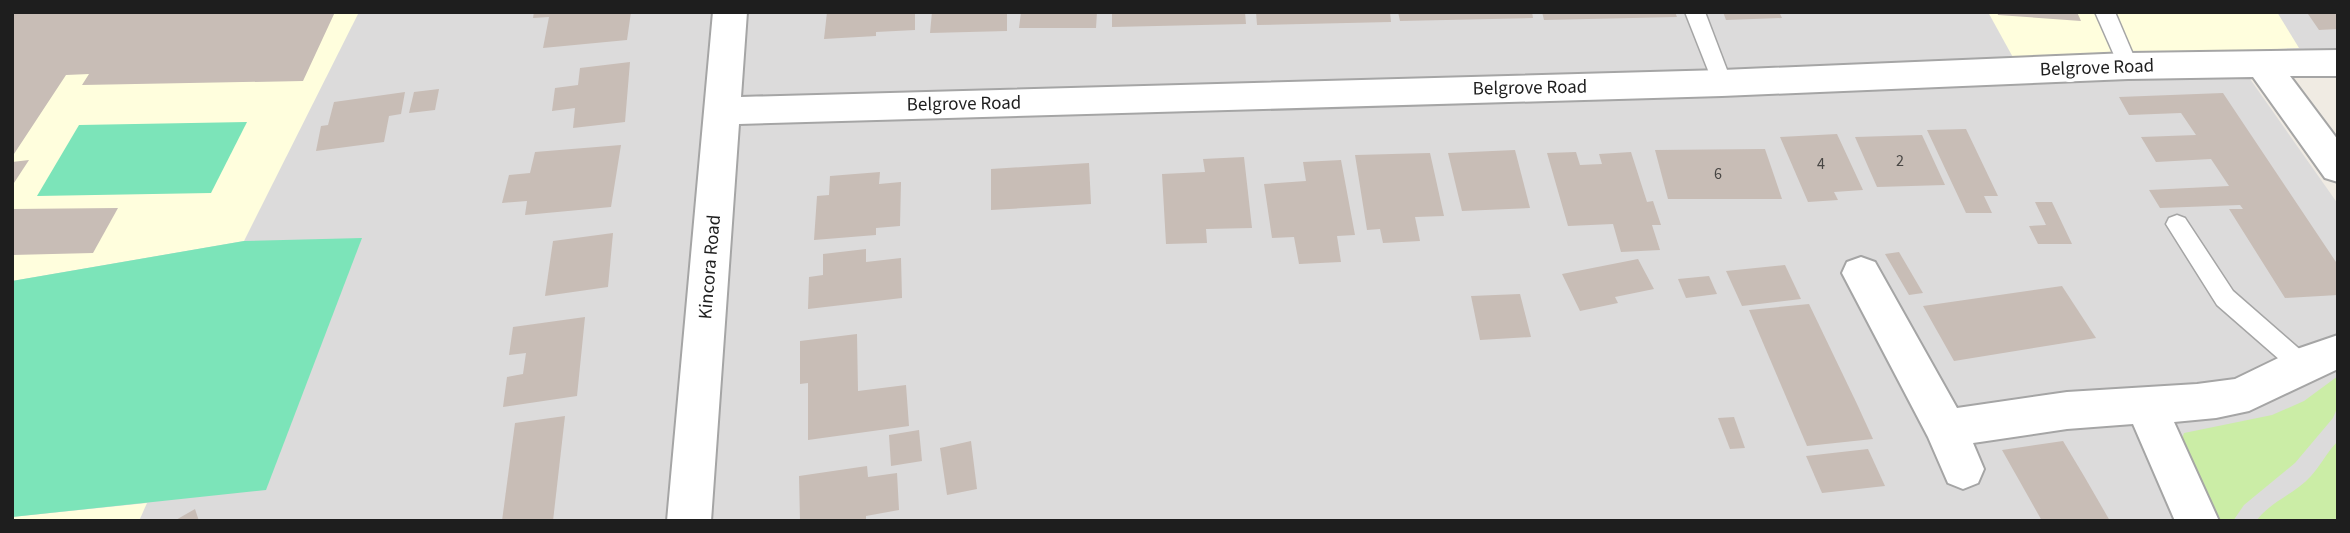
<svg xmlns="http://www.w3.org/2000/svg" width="2350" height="533" font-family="'Source Sans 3',sans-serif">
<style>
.residential{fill:#dcdbdb}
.education{fill:#fffedd}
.grass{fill:#cbeda6}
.pitch{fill:#7ce4b9}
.building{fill:#c8bdb6}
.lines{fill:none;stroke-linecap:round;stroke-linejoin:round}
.lane-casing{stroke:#a5a5a5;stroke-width:3}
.street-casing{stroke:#a5a5a5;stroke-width:4}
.lane{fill:#fff;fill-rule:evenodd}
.street{fill:#fff;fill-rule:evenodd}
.labels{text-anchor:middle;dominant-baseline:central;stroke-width:7;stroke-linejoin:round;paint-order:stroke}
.number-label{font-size:16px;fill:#484644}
.street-label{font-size:19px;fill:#1e1e1e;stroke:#fff}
</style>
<rect width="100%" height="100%" fill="#f0ebe3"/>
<!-- residential -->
<path class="residential" d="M12,12H2338V51L2231,52L2338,204V521H12Z"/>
<!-- education -->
<g class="education">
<path d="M12,12H359L244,241L12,281Z"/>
<path d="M1988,12H2277L2299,48L2015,61Z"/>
<path d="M147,503L139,521H12V517Z"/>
</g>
<!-- grass -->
<g class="grass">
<path d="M2338,376V406L2333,418L2295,463L2244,505L2233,521H2218L2181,442L2184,433L2272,415L2304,401Z"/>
<path d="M2338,441V521H2256C2271,501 2295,494 2311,476C2321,465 2327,452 2338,441Z"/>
</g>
<!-- pitch -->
<g class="pitch">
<path d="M247,122L211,193L37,196L79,125Z"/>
<path d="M362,238L266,490L12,517V281L244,241Z"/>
</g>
<!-- building -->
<g class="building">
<path d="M12,12H335L303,81L82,85L89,74L66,75L12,157Z"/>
<path d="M534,12H631L627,40L543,48L549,17L533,18Z"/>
<path d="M827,12H915V30L876,32V36L824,39Z"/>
<path d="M932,12H1007V31L930,33Z"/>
<path d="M1021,12H1097L1096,28H1019Z"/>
<path d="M1112,12H1245L1246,24L1112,27Z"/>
<path d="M1256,12H1390L1391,22L1257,25Z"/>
<path d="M1398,12H1532L1533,18L1400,21Z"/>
<path d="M1542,12H1675L1677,17L1544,20Z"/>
<path d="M1723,12H1779L1782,18L1726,20Z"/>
<path d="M1997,12H2077L2081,21L1998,15Z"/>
<path d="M2338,12V29L2319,30L2308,14Z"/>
<path d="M630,62L625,122L573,128L575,108L552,111L555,88L578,85L580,68Z"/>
<path d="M439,89L435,110L409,113L414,92Z"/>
<path d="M405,92L401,114L389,116L384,142L316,151L321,126L328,125L334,102Z"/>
<path d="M2223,93L2338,265V295L2285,298L2229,209H2243L2240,205L2160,208L2149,190L2229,186L2211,159L2156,162L2141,137L2196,135L2181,113L2129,115L2119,97Z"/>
<path d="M1966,129L1998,196H1984L1992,213H1966L1927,130Z"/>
<path d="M1837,134L1863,190L1834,192L1838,200L1808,202L1780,137Z"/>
<path d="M1922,135L1945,185L1877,187L1855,137Z"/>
<path d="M621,145L611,207L525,215L527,201L502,203L509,175L530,173L535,152Z"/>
<path d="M1765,149L1782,199H1668L1655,150Z"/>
<path d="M1515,150L1530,208L1462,211L1448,153Z"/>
<path d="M1576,152L1580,165L1602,164L1599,154L1631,152L1647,202L1653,201L1661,225H1652L1660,250L1621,252L1613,224L1568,226L1547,153Z"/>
<path d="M1430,153L1444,216L1415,217L1420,241L1383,243L1380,229L1367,230L1355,155Z"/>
<path d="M1244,157L1252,228L1206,229L1207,243L1166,244L1162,174L1205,172L1203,159Z"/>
<path d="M29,160L12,186V162Z"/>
<path d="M1341,160L1355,235L1337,236L1341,262L1299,264L1294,237L1272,238L1264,184L1306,181L1303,162Z"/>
<path d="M1089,163L1091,204L991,210V169Z"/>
<path d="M880,172L879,184L901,182L900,226L876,228V235L814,240L817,196L829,195L830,176Z"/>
<path d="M2035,202H2052L2072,244H2038L2029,226L2046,225Z"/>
<path d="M118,208L93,253L12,255V209Z"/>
<path d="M613,233L608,287L545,296L553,241Z"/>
<path d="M866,249V262L901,258L902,298L808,309L809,277L823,275V254Z"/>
<path d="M1899,252L1923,293L1909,295L1885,254Z"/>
<path d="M1638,259L1654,289L1615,297L1618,303L1580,311L1562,274Z"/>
<path d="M1785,265L1801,299L1742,306L1726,271Z"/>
<path d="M1709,276L1717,294L1686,298L1678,279Z"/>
<path d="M2062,286L2096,338L1954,361L1923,306Z"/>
<path d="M1520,294L1531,337L1480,340L1471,296Z"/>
<path d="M1809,304L1857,404L1873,439L1807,446L1749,310Z"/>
<path d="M585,317L577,396L503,407L507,377L523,374L526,353L509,355L513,327Z"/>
<path d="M857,334L858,391L906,385L909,426L808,440V383L800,384V341Z"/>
<path d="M565,416L553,521H502L515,423Z"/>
<path d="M1734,417L1745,448L1730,449L1718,418Z"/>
<path d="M919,430L922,461L891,466L889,435Z"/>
<path d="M971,441L977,489L947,495L940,448Z"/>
<path d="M2063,441L2084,476L2110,521H2042L2002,450Z"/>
<path d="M1868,449L1885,486L1822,493L1806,456Z"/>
<path d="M867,466L868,477L897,473L899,510L866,516V521H800L799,476Z"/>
<path d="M195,509L199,521H174Z"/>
</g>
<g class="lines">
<defs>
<g id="lane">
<path d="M1685,12H1705L1732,83L1729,88L1722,91L1715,88Z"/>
<path d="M2095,12H2115L2138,66L2135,71L2128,74L2121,71Z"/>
<path d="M2177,215L2185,218L2233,291L2312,360L2316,367L2312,374L2304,377L2296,374L2217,305L2166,224L2169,218Z"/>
</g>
<g id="street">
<path d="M713,12H747L741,97L1722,70L2128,53L2338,50V76H2290L2338,140V182L2325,178L2253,77L2128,79L1722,96L739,124L711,521H667Z"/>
<path d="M1861,257L1875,262L1957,408L2067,392L2197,384L2235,379L2297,349L2338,335V369L2249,411L2216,418L2174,422L2219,521H2175L2133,424L2067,429L1973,443L1984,469L1978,483L1963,489L1948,483L1928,437L1842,273L1847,262Z"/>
</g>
</defs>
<!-- lane casing -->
<use href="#lane" class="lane-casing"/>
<!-- street casing -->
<use href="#street" class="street-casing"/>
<!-- lane -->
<use href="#lane" class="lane"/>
<!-- street -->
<use href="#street" class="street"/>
</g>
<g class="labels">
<!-- number labels -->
<g class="number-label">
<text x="1900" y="161">2</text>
<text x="1821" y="164">4</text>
<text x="1718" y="174">6</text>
</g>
<!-- street labels -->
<g class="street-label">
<text transform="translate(2097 68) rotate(-2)">Belgrove Road</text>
<text transform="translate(1530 88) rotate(-1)">Belgrove Road</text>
<text transform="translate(964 104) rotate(-1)">Belgrove Road</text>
<text transform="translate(710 267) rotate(-85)">Kincora Road</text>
</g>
</g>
<!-- border -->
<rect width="2350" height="533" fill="none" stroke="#1e1e1e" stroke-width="28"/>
</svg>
